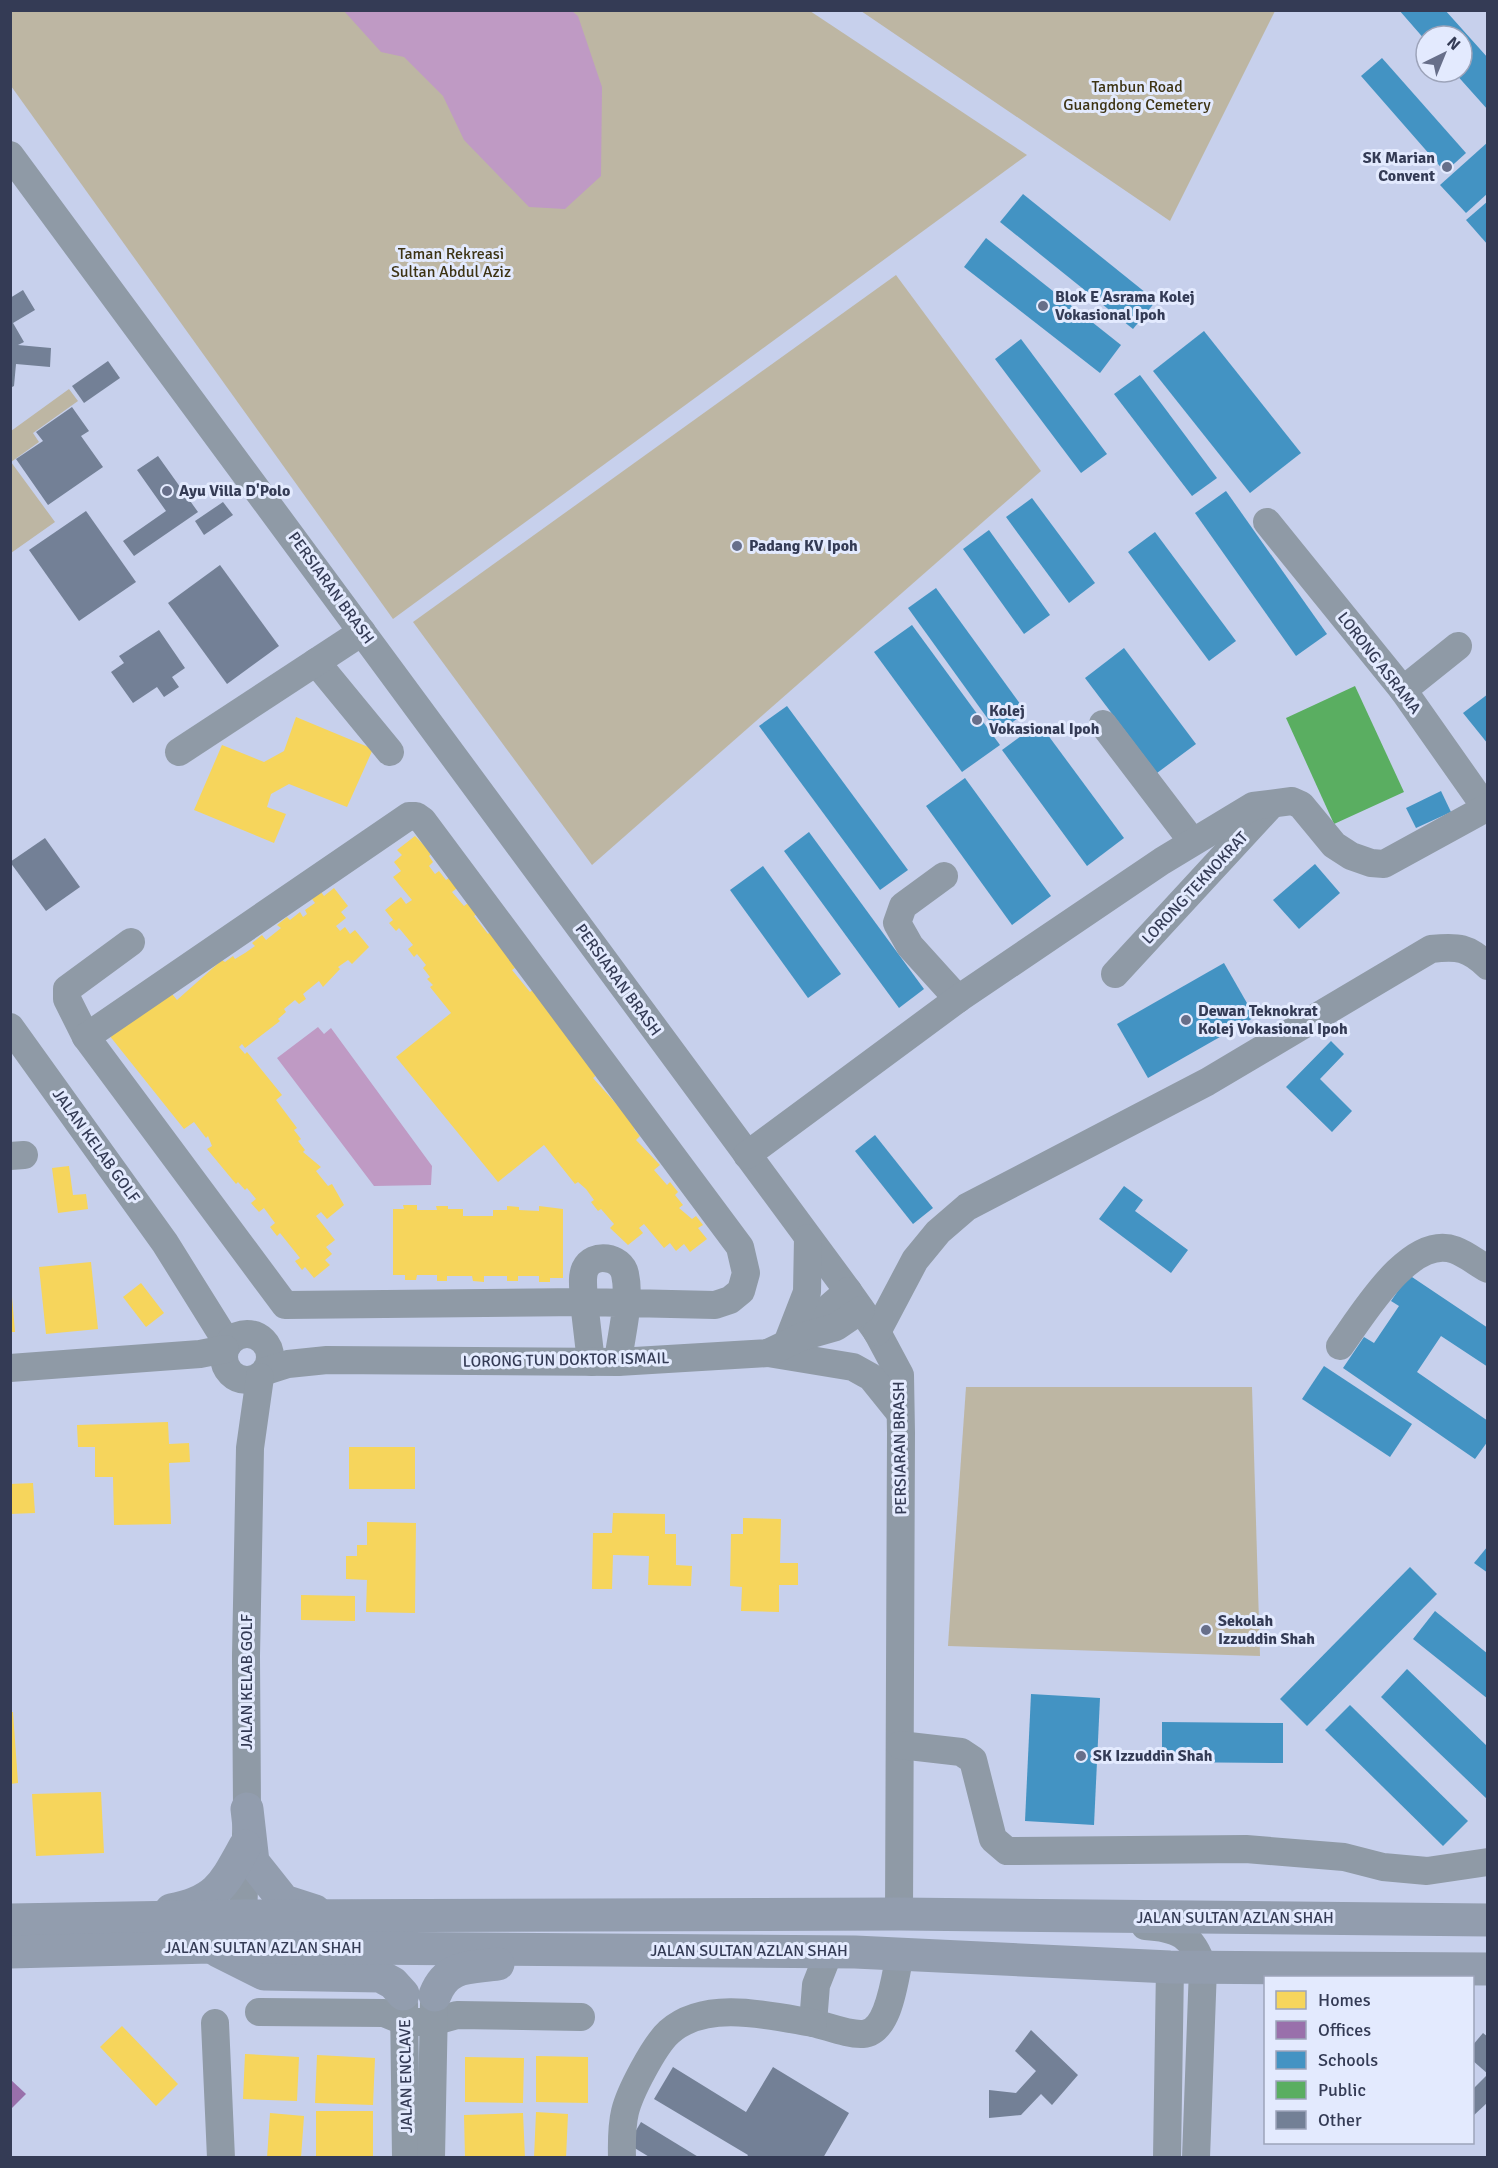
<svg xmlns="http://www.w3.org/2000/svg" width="1498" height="2168" font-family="Signika,sans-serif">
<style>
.green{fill:#bdb6a3}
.water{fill:#bf9ac4}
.homes{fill:#f6d55c}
.offices{fill:#9970ab}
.schools{fill:#4393c3}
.public{fill:#5aae61}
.building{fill:#738096}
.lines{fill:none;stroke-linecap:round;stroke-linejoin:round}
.minor{stroke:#8f9aa6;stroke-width:28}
.major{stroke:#929dae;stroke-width:33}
.poi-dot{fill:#676f8a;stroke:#e3eafe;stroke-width:2}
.labels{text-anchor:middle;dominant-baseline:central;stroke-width:6;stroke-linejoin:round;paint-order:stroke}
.park-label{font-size:16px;fill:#3d3313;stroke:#e3eafe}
.poi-label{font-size:16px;font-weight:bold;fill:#343b55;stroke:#e3eafe;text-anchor:start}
.street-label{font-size:16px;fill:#343b55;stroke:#e3eafe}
</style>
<rect width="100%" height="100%" fill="#c7d0ec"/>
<!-- green -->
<g class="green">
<path d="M10,11H810L1027,155L393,619L11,86Z"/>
<path d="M861,11H1275L1170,221Z"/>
<path d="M896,275L1041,471L592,865L413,622Z"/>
<path d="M69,389L78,401L33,433L39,442L11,462L55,522L11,553V431Z"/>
<path d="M966,1387H1252L1260,1656L948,1646Z"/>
</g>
<!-- water -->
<g class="water">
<path d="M344,11H572L578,16L602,87L601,176L565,209L529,207L464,140L443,96L404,57L381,52Z"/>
<path d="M318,1027L324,1034L331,1028L432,1166L431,1185L374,1186L277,1058Z"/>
</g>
<!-- homes -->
<g class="homes">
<path d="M296,717L373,749L347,807L289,784L271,794L267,807L286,814L274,843L194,810L222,745L264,762L284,751Z"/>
<path d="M415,836L432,853L429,856L433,862L429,866L435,874L439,871L446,880L449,878L457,888L452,892L464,906L468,903L477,914L474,916L488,934L490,932L519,965L512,970L530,992L537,986L604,1069L593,1078L636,1126L634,1129L640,1136L636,1140L660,1165L654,1170L667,1185L670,1182L678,1192L675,1195L683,1205L679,1208L692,1219L696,1216L703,1225L698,1228L707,1239L690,1252L684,1244L676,1251L670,1243L664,1248L644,1224L639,1228L643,1233L628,1245L610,1228L614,1224L601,1209L598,1211L591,1202L594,1200L586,1189L578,1182L575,1184L544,1145L498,1182L396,1057L451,1013L430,987L433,985L427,979L430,977L423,968L426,965L417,954L414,957L408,949L413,945L399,928L396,931L389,923L393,920L385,910L401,897L406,904L412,900L393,877L401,871L394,862L402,855L397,850Z"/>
<path d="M334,888L348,906L341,912L346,918L336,926L340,931L345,927L350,934L355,930L369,947L352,964L348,960L338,967L340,969L323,987L319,981L303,994L306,999L299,1004L295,1000L284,1009L286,1012L278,1019L280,1021L245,1048L242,1044L239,1047L245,1054L247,1052L282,1095L276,1100L297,1128L294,1130L301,1139L298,1141L305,1150L303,1152L321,1167L316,1171L328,1186L332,1184L344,1205L327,1219L321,1212L316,1216L335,1240L326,1247L332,1254L325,1260L330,1265L314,1278L305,1267L302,1270L295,1261L300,1258L280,1233L277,1236L270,1227L275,1223L264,1208L259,1212L251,1203L256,1199L247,1188L245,1190L238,1182L236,1184L207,1149L212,1146L208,1136L206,1138L194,1122L184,1129L109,1035L168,989L177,1000L222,960L225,962L233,956L235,959L245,953L255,946L252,943L262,935L266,940L281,928L277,925L287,917L290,920L300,912L303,917L307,914L305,910L315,903L312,899L321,892L324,896Z"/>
<path d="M69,1166L73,1195L86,1194L88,1209L58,1213L52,1168Z"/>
<path d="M403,1205H417V1210H437L436,1206H448V1209H463V1216H493V1210H507V1206L519,1207V1210L539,1211V1206L563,1209V1278H550V1282H539V1276H518V1281H507V1276H484V1282L473,1281L472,1276H447V1281H437V1275H417L416,1280H405V1275H393V1209H404Z"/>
<path d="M91,1262L98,1329L46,1334L39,1267Z"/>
<path d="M141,1283L164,1313L146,1327L123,1297Z"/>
<path d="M12,1297L15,1332H10V1298Z"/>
<path d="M168,1422L169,1444L189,1443L190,1462L169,1463L171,1524L114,1525L113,1477H95V1447H78L77,1425Z"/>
<rect x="349" y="1447" width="66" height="42"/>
<path d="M33,1483L35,1513L10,1514V1484Z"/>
<path d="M613,1513L665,1514V1534H676V1565L692,1566L691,1586L648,1585L649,1556L613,1555L612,1589H592L593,1533H612Z"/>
<path d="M743,1518L781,1519L780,1563H798V1585H779V1612L741,1611L742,1587L730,1586L731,1534H743Z"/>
<path d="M367,1522L416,1523L415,1613L366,1612L367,1580L346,1579V1556H357V1545H367Z"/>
<path d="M301,1595L355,1596V1621L301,1620Z"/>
<path d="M10,1712H13L18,1783L10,1784Z"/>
<path d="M101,1792L104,1853L36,1856L32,1794Z"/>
<path d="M122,2026L178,2084L156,2106L100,2047Z"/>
<path d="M245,2054L299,2057L297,2101L243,2099Z"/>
<path d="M317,2055L375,2058L373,2105L315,2103Z"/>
<path d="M536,2056L588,2057V2103L536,2102Z"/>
<path d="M465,2057L524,2058L523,2103L465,2102Z"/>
<rect x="316" y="2111" width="57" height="47"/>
<path d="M536,2112L568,2114L566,2158H534Z"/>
<path d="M270,2113L304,2116L301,2158H267Z"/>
<path d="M523,2113L525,2158H465L464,2115Z"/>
</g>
<!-- offices -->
<path class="offices" d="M10,2079L26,2094L10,2110Z"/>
<!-- schools -->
<g class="schools">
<path d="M1399,10H1445L1488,58V110L1454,72H1462V36H1426V41Z"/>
<path d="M1382,58L1466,153L1445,172L1361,76Z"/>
<path d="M1488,142V193L1466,213L1440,185Z"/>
<path d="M1023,194L1156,301L1133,329L1000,222Z"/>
<path d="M1488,201V245L1466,220Z"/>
<path d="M986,238L1121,345L1100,373L964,267Z"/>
<path d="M1204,331L1301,453L1250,493L1153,371Z"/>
<path d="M1021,339L1107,454L1081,473L995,359Z"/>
<path d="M1140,375L1217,478L1192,496L1114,394Z"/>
<path d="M1226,491L1327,634L1296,656L1195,513Z"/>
<path d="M1032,498L1095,583L1069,603L1006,517Z"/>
<path d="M989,530L1050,615L1024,634L963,549Z"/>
<path d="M1155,532L1236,641L1209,661L1128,552Z"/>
<path d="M936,588L1026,712L998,733L908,608Z"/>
<path d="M912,625L1000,745L962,772L874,652Z"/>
<path d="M1124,648L1196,744L1157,773L1085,678Z"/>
<path d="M1488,694V744L1463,713Z"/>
<path d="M787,706L908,870L880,890L759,726Z"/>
<path d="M1039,723L1124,838L1087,866L1002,750Z"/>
<path d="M965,778L1051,896L1012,925L926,806Z"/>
<path d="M1441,791L1451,812L1416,828L1406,808Z"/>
<path d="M809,832L924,989L899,1008L784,851Z"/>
<path d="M1315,864L1340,893L1299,929L1273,900Z"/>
<path d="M763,866L841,974L808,998L730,890Z"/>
<path d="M1224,963L1255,1017L1148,1078L1117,1024Z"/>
<path d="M1331,1041L1344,1054L1320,1079L1352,1111L1332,1132L1286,1087Z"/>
<path d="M875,1135L933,1208L913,1224L855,1151Z"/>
<path d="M1124,1186L1143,1200L1135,1211L1188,1250L1171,1273L1099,1219Z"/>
<path d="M1409,1275L1488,1328V1367L1441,1336L1417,1372L1488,1421V1441L1475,1459L1343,1368L1364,1337L1374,1343L1399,1306L1391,1301Z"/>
<path d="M1324,1366L1412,1424L1390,1457L1302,1399Z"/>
<path d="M1488,1546V1573L1474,1563Z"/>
<path d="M1410,1567L1437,1594L1307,1726L1280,1699Z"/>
<path d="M1435,1611L1488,1654V1699L1413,1639Z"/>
<path d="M1407,1669L1488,1747V1800L1381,1697Z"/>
<path d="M1031,1694L1100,1698L1094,1825L1025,1821Z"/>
<path d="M1350,1705L1468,1821L1443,1846L1325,1730Z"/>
<path d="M1162,1722L1283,1723V1763L1162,1762Z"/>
</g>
<!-- public -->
<path class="public" d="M1355,686L1404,792L1334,824L1286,718Z"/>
<!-- building -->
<g class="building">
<path d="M23,290L35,310L13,323L24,342L18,345L51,348L50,367L16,364L14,386L10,388V298Z"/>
<path d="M108,361L120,378L84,403L72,386Z"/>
<path d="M72,407L89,431L81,436L103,467L48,505L16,459L43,441L36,432Z"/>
<path d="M158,456L198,512L134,556L123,541L166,511L137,470Z"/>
<path d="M223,502L233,515L204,535L195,521Z"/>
<path d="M86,511L136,582L79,621L29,550Z"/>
<path d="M220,565L279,646L227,684L168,603Z"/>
<path d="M159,630L185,668L172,677L179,687L164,697L157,687L133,703L111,672L124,663L119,656Z"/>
<path d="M45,838L80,887L46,911L10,862Z"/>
<path d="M1031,2030L1078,2075L1052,2105L1041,2094L1021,2115L989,2118V2090L1016,2093L1036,2071L1015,2051Z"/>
<path d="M1483,2033L1488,2037V2074L1472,2060V2046Z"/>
<path d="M673,2067L746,2112L773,2067L849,2113L823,2158H746L748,2155L654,2099Z"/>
<path d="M1488,2074V2102L1472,2117V2090Z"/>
<path d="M641,2122L700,2158H651L628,2144Z"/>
</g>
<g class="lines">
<!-- minor -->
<g class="minor">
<path d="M10,155L848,1291L877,1332L900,1375L901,1433L899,1914"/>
<path d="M1267,522L1403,690L1486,808"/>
<path d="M316,662L390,752"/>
<path d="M1403,690L1458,646"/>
<path d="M1103,724L1192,841"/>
<path d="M179,752L362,632"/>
<path d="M944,876L903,906L897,923L910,946L958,999"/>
<path d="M1115,974L1271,805"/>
<path d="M10,1027L165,1243L228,1344"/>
<path d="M86,1037L67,999V989L131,942"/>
<path d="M747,1155L958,999L1162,861L1253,806L1292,801L1301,805L1334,845L1351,856L1371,863L1384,864L1488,807"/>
<path d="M10,1156L24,1155"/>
<path d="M877,1332L915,1260L938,1232L967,1207L1207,1082L1431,949C1458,946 1468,947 1488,966"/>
<circle cx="247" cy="1357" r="23"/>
<path d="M801,1337L818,1317L848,1291"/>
<path d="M786,1346L807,1292L808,1238"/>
<path d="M1340,1346C1362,1316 1410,1233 1455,1250C1466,1254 1477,1263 1488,1269"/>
<path d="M768,1353L853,1367L871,1377L900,1413"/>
<path d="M591,1362L584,1302L285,1305L86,1037L409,816H416L423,821L740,1247L746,1273L741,1291L730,1300L715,1305L584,1302C584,1292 581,1278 585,1269C593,1252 621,1256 625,1274C631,1301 621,1334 618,1362"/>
<path d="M10,1368L200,1354L225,1349"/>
<path d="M266,1371L288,1364L327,1360L618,1362L768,1353L801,1337L836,1327L861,1310"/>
<path d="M900,1745L961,1752L973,1760L993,1839L1007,1851L1246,1849L1344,1857L1383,1867L1427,1871L1488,1862"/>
<path d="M243,1916L247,1809L246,1656L250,1448L260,1377"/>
<path d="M1145,1926C1178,1928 1193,1935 1203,1968L1196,2158"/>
<path d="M829,1952L816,1985L813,2023C827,2026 848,2035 863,2034C890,2032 895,1976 900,1954"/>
<path d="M404,2004L406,2158"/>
<path d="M259,2012L384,2013L406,2022H432L457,2015L581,2017"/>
<path d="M215,2023L221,2158"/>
<path d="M431,2158L434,2004"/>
<path d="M622,2158C621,2117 624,2105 643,2070C650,2057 659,2041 669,2032C706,1999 771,2016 813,2023"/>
<path d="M1167,2158L1170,1967"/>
</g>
<!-- major -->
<g class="major">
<path d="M247,1809L253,1862L284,1901L315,1911"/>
<path d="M171,1910C217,1901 224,1884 245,1846"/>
<path d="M10,1920L243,1916L899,1914L1488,1920"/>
<path d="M218,1951L264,1974L380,1976L393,1983L403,1994"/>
<path d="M10,1952L211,1947L855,1952L1170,1967L1488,1969"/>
<path d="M435,1995C447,1964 470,1968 498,1964"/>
</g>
</g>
<!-- markers -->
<g class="poi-dot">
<circle cx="1447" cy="167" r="6"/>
<circle cx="1043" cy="306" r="6"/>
<circle cx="167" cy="491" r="6"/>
<circle cx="737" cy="546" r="6"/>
<circle cx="977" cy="720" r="6"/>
<circle cx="1186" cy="1020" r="6"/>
<circle cx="1206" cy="1630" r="6"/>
<circle cx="1081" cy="1756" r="6"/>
</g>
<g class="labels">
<!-- park labels -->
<g class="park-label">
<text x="1137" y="87">Tambun Road<tspan x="1137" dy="18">Guangdong Cemetery</tspan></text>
<text x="451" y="254">Taman Rekreasi<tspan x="451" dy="18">Sultan Abdul Aziz</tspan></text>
</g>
<!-- poi labels -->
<g class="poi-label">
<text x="1435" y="158" text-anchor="end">SK Marian<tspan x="1435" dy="18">Convent</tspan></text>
<text x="1055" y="297">Blok E Asrama Kolej<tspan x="1055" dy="18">Vokasional Ipoh</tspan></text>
<text x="179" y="491">Ayu Villa D'Polo</text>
<text x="749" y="546">Padang KV Ipoh</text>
<text x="989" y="711">Kolej<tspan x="989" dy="18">Vokasional Ipoh</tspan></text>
<text x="1198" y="1011">Dewan Teknokrat<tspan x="1198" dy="18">Kolej Vokasional Ipoh</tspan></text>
<text x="1218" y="1621">Sekolah<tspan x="1218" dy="18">Izzuddin Shah</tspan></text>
<text x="1093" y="1756">SK Izzuddin Shah</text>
</g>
<!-- street labels -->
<g class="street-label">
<text transform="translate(331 588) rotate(54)">PERSIARAN BRASH</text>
<text transform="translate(1379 663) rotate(52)">LORONG ASRAMA</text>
<text transform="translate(1195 888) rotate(-47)">LORONG TEKNOKRAT</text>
<text transform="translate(618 980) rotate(54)">PERSIARAN BRASH</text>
<text transform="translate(96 1146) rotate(54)">JALAN KELAB GOLF</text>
<text transform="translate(566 1360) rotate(-1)">LORONG TUN DOKTOR ISMAIL</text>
<text transform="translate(900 1448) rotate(-91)">PERSIARAN BRASH</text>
<text transform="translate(247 1682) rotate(-90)">JALAN KELAB GOLF</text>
<text x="1235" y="1918">JALAN SULTAN AZLAN SHAH</text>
<text x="263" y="1948">JALAN SULTAN AZLAN SHAH</text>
<text x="749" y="1951">JALAN SULTAN AZLAN SHAH</text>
<text transform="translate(406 2076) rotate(-91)">JALAN ENCLAVE</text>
</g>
</g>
<!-- border -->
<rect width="1498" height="2168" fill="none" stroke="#343b55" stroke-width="24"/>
<!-- legend -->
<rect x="1264" y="1976" width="210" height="168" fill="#e3eafe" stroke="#9da4ba" stroke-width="1.5"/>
<rect x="1276" y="1991" width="30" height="18" fill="#f6d55c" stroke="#9da4ba" stroke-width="1.5"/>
<text x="1318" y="2006" font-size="18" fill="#343b55">Homes</text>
<rect x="1276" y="2021" width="30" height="18" fill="#9970ab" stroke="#9da4ba" stroke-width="1.5"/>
<text x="1318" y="2036" font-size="18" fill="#343b55">Offices</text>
<rect x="1276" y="2051" width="30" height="18" fill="#4393c3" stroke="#9da4ba" stroke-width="1.5"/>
<text x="1318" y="2066" font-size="18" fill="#343b55">Schools</text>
<rect x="1276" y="2081" width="30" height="18" fill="#5aae61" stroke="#9da4ba" stroke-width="1.5"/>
<text x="1318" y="2096" font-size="18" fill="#343b55">Public</text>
<rect x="1276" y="2111" width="30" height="18" fill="#738096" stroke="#9da4ba" stroke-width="1.5"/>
<text x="1318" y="2126" font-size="18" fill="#343b55">Other</text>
<!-- north arrow -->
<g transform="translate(1444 54) rotate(43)"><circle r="28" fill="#e3eafe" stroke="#9da4ba" stroke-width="1.5"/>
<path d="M0-4.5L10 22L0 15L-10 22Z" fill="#676f8a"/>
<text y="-9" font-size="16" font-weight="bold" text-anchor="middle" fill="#343b55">N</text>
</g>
</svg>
